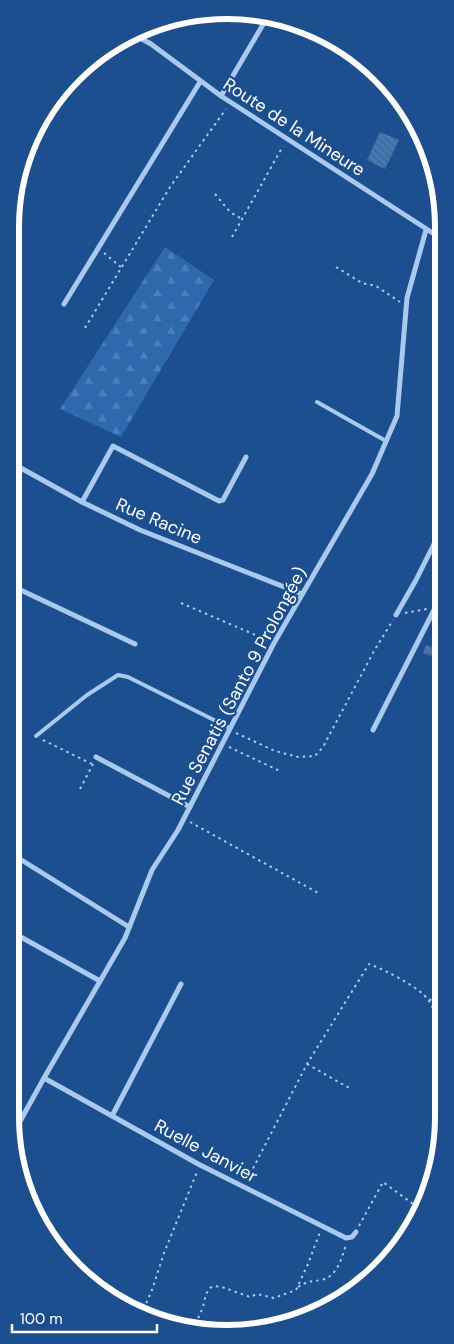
<svg xmlns="http://www.w3.org/2000/svg" width="454" height="1344" font-family="'DM Sans',sans-serif">
<style>
.forest{fill:url(#forest-firs)}
.building{fill:url(#building-back-hatch)}
.lines{fill:none;stroke-linecap:round;stroke-linejoin:round}
.path{stroke:#a9c9ee;stroke-width:2;stroke-dasharray:2.5 4;stroke-linecap:butt}
.service{stroke:#a9c9ee;stroke-width:4}
.minor{stroke:#a9c9ee;stroke-width:5}
.labels{text-anchor:middle;dominant-baseline:central;stroke-width:4.5;stroke-linejoin:round;paint-order:stroke}
.street-label{font-size:18px;fill:#fff;stroke:#1b4f8f}
.rim{fill:none;stroke:#fff;stroke-width:6}
</style>
<defs>
<pattern id="forest-firs" width="22" height="20" patternUnits="userSpaceOnUse" patternTransform="scale(1.25)"><rect width="22" height="20" fill="#2e69ad"/><path d="M5 1l3.5 6h-7zM16 11l3.5 6h-7z" fill="#4d80b9"/></pattern>
<pattern id="building-back-hatch" width="6" height="6" patternUnits="userSpaceOnUse" patternTransform="scale(1.25)"><rect width="6" height="6" fill="#4478b7"/><path d="M-1 5l2 2M0 0l6 6M5-1l2 2" fill="none" stroke="#486282"/></pattern>
</defs>
<rect width="100%" height="100%" fill="#1b4f8f"/>
<!-- forest -->
<path class="forest" d="M165,247L214,280L121,437L60,409Z"/>
<!-- building -->
<g class="building">
<path d="M380,132L399,140L385,169L367,160Z"/>
<path d="M426,645L441,651L438,658L423,653Z"/>
</g>
<g class="lines">
<!-- path -->
<g class="path">
<path d="M215,194L230,212L242,219"/>
<path d="M232,237L283,146"/>
<path d="M104,253L122,268"/>
<path d="M336,267L362,283L376,286L400,302"/>
<path d="M85,328L170,187L226,109"/>
<path d="M438,601L443,593"/>
<path d="M181,603L267,640"/>
<path d="M405,613L427,609"/>
<path d="M236,733L275,751L298,757L315,756L323,747L374,651L393,620"/>
<path d="M43,740L92,764"/>
<path d="M229,747L282,772"/>
<path d="M80,789L93,764"/>
<path d="M190,822L320,894"/>
<path d="M429,1000L444,997"/>
<path d="M307,1064L351,1089"/>
<path d="M247,1180L307,1064L369,964C385,970 420,987 429,1001C435,1010 437,1020 444,1029"/>
<path d="M359,1226L383,1182L420,1209"/>
<path d="M298,1287C310,1280 309,1282 321,1280C338,1276 341,1259 346,1245"/>
<path d="M141,1315L152,1290L164,1253L197,1172"/>
<path d="M193,1330L203,1307L206,1294L210,1288L214,1286L222,1287L250,1297L257,1294L274,1298L296,1290L308,1264L320,1232"/>
</g>
<!-- service -->
<g class="service">
<path d="M317,402L386,441"/>
<path d="M36,736L87,695L118,675L128,677L230,728"/>
</g>
<!-- minor -->
<g class="minor">
<path d="M133,34L151,44L221,96L442,239"/>
<path d="M390,93L393,88"/>
<path d="M221,96L268,16"/>
<path d="M64,304L200,82"/>
<path d="M10,462L82,502L140,530L302,594"/>
<path d="M82,502L113,446L219,501L223,500L246,457"/>
<path d="M10,585L135,644"/>
<path d="M396,615L416,580L440,532"/>
<path d="M373,730L435,608L443,611"/>
<path d="M96,757L190,807"/>
<path d="M15,856L129,927"/>
<path d="M10,931L100,981"/>
<path d="M44,1078L200,1165L346,1238L352,1237L356,1232"/>
<path d="M112,1116L181,984"/>
<path d="M13,1134L44,1078L125,938L152,870L178,830L274,643L372,474L397,416L407,298L426,230"/>
</g>
</g>
<g class="labels">
<!-- street labels -->
<g class="street-label">
<text transform="translate(294 127) rotate(33)">Route de la Mineure</text>
<text transform="translate(159 521) rotate(23)">Rue Racine</text>
<text transform="translate(239 686) rotate(-62)">Rue Senatis (Santo 9 Prolongée)</text>
<text transform="translate(206 1151) rotate(28)">Ruelle Janvier</text>
</g>
</g>
<!-- crop -->
<path d="M0 0H454V1344H0ZM227 19H227A208 208 0 0 1 435 227V1117A208 208 0 0 1 227 1325H227A208 208 0 0 1 19 1117V227A208 208 0 0 1 227 19Z" fill="#1b4f8f" fill-rule="evenodd"/>
<path class="rim" d="M227 19H227A208 208 0 0 1 435 227V1117A208 208 0 0 1 227 1325H227A208 208 0 0 1 19 1117V227A208 208 0 0 1 227 19Z"/>
<!-- scale -->
<path d="M12 1324v8h145v-8" fill="none" stroke="#ffffff" stroke-width="2.5"/>
<text x="20" y="1324" font-size="15" fill="#ffffff" stroke="#1b4f8f" stroke-width="4" paint-order="stroke">100 m</text>
</svg>
